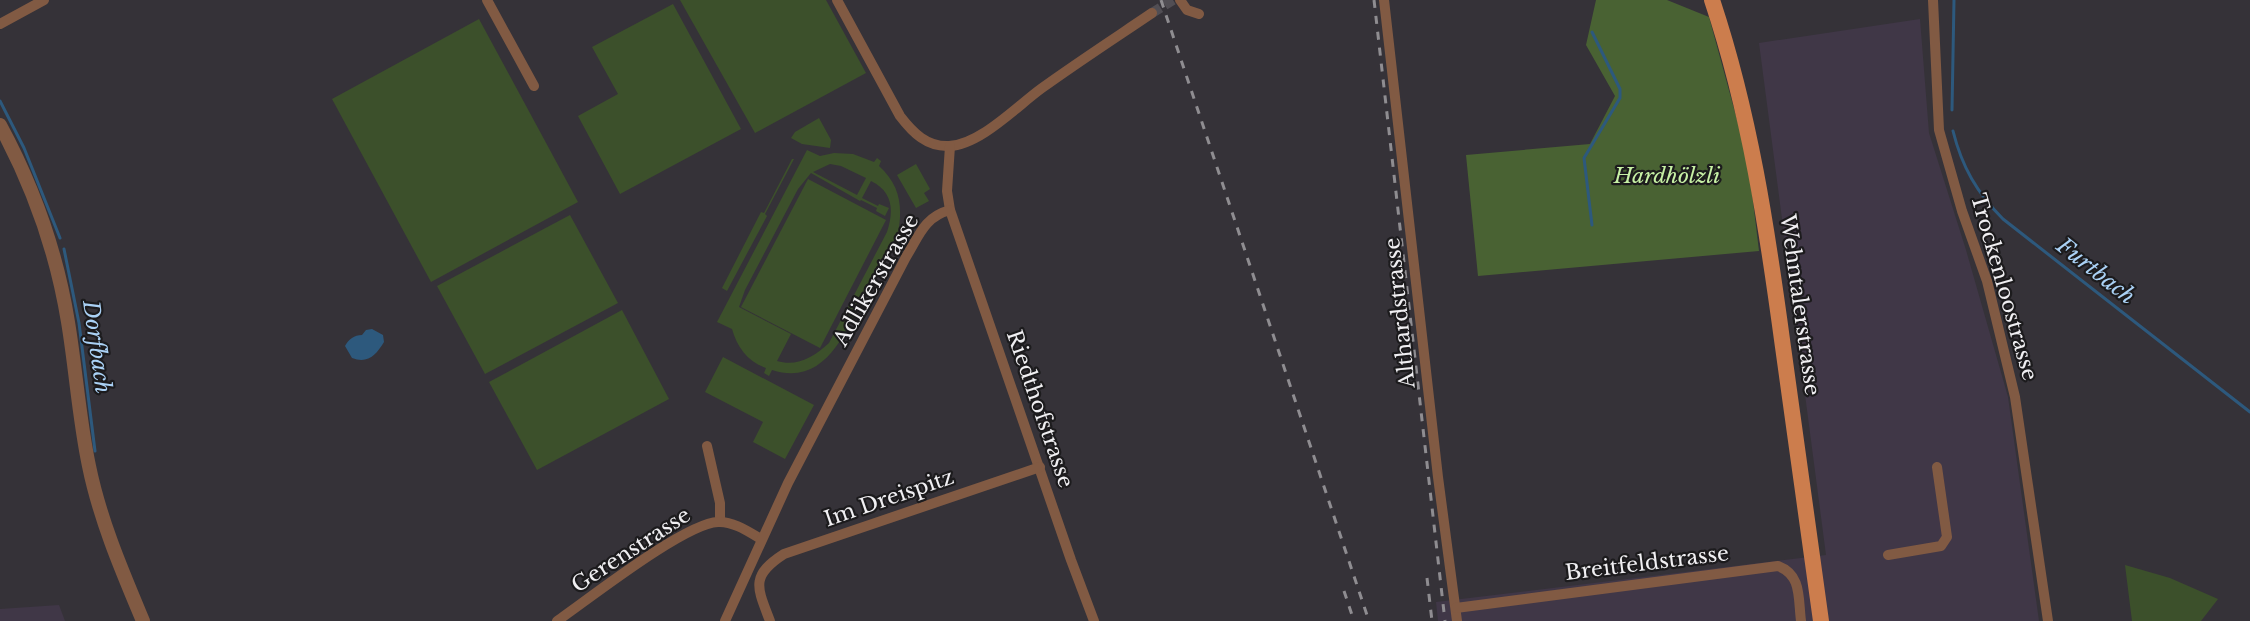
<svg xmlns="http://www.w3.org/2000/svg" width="2250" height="621" font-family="'Libre Baskerville',serif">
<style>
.commercial{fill:#403747}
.green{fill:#3c502b;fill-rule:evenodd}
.forest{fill:#496233}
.water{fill:#2d597d}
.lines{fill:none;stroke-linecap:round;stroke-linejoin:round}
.stream{stroke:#2d597d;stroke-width:3}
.minor-tunnel{stroke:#514e54;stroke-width:10;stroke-dasharray:10 5;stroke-linecap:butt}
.minor{stroke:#815a43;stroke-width:10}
.tertiary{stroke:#815a43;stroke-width:14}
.primary{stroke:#cc7d4d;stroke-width:16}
.rail{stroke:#8f8d91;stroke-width:3;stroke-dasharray:8 8;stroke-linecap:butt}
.labels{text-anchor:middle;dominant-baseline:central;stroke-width:4.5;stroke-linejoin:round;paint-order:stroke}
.park-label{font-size:21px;font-style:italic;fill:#c7f1a5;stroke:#1c1b1d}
.street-label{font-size:21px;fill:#f0eff2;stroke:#1c1b1d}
.water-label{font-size:22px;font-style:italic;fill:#aad1f5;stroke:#1c1b1d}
</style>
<rect width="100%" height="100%" fill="#353238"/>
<!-- commercial -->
<g class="commercial">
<path d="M1920,19L1929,133L1966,250L2008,397L2039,621H1438L1436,602L1826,555L1759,43Z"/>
<path d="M59,605L65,621H0V609Z"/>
</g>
<!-- green -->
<g class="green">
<path d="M680,0H826L866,73L755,133Z"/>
<path d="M673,4L741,129L620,194L578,116L618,94L592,47Z"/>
<path d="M479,19L578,202L431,282L332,99Z"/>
<path d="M819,118L831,140L830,148L802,144L791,138L795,132Z"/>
<path d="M807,150L820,156L834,153L853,154L874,162L877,158L881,161L879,166C900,185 903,206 898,233C886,255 875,277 863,298C845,334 824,387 772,370L769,376L764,373L766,368C748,362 737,347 732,329L717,322ZM830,164L841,166L866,178L857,195L813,172ZM811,173L860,201L861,200L877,208L876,211L885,216L889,208L879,204L878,206L862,198L871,181C893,192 894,210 887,232L829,343C814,357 797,367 777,361L791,334L739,307L745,290L798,189Z"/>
<path d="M792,159H794L765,214L767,216L727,291L722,288L761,212L764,213Z"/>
<path d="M916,164L930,189L924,193L929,201L916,208L897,175Z"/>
<path d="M808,179L886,220L820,348L741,307Z"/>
<path d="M570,215L618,303L485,374L437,286Z"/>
<path d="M622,310L669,399L537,470L489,382Z"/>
<path d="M723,357L814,405L785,459L753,442L763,422L705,392Z"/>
<path d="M2125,565L2170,578L2218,599L2201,621H2132Z"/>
</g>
<!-- forest -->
<path class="forest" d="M1596,0H1667L1709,17L1748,160L1759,251L1478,276L1466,155L1590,144L1615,96L1586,45Z"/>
<!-- water -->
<path class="water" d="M372,329L383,335L384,342C376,355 368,364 352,358L345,346C349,339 354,335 362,335L366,330Z"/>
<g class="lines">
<!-- stream -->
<g class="stream">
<path d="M1592,32L1620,89V98L1584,158L1592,225"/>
<path d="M0,101L24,148L60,238"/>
<path d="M1952,110L1954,0"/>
<path d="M1953,131C1962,167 1977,193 2003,219L2250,412"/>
<path d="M64,249L79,323L95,451"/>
</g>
<!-- minor-tunnel -->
<path class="minor-tunnel" d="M1152,13L1173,0"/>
<!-- minor -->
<g class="minor">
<path d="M487,0L534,86"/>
<path d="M837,0L900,116C913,133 927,147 949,146C980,145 1017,106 1042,88C1078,62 1115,38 1152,13"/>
<path d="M1180,0L1187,10L1199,14"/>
<path d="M1384,0L1438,477L1457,621"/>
<path d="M1933,0L1939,130L1962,211L1987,281L2015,397L2048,621"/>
<path d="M0,24L44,0"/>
<path d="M950,146L947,191L950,210L1071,560L1094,621"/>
<path d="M707,446L720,503V521"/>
<path d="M1888,555L1941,546L1947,537L1937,467"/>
<path d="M1456,608L1778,566C1802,575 1798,598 1801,621"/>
<path d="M557,621C589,599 685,523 718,522C733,521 749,532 761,539"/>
<path d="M725,621L788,483L906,257C919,236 924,217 950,210"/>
<path d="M770,621C757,587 750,576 784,554L1040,467"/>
</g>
<!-- tertiary -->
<path class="tertiary" d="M0,125C33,186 57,254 68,322C76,370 79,419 89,466C100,520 122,571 143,621"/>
<!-- primary -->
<path class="primary" d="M1712,0C1750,114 1767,228 1783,347C1796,438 1808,530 1821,621"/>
<!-- rail -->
<g class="rail">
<path d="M1161,0L1369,621"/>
<path d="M1374,0L1445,621"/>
<path d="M1427,578L1432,621"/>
<path d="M1344,591L1354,621"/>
</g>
</g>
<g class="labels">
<!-- park labels -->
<g class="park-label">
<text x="1667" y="176">Hardhölzli</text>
</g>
<!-- street labels -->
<g class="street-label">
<text transform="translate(876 280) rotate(-60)">Adlikerstrasse</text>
<text transform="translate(2004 287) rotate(74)">Trockenloostrasse</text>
<text transform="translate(1800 305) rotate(82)">Wehntalerstrasse</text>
<text transform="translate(1400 313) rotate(-96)">Althardstrasse</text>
<text transform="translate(1040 409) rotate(71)">Riedthofstrasse</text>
<text transform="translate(889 498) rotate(-19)">Im Dreispitz</text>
<text transform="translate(631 550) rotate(-33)">Gerenstrasse</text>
<text transform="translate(1647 563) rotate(-7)">Breitfeldstrasse</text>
</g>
<!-- water labels -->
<g class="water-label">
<text transform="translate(2096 271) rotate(38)">Furtbach</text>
<text transform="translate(97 347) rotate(82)">Dorfbach</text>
</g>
</g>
</svg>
